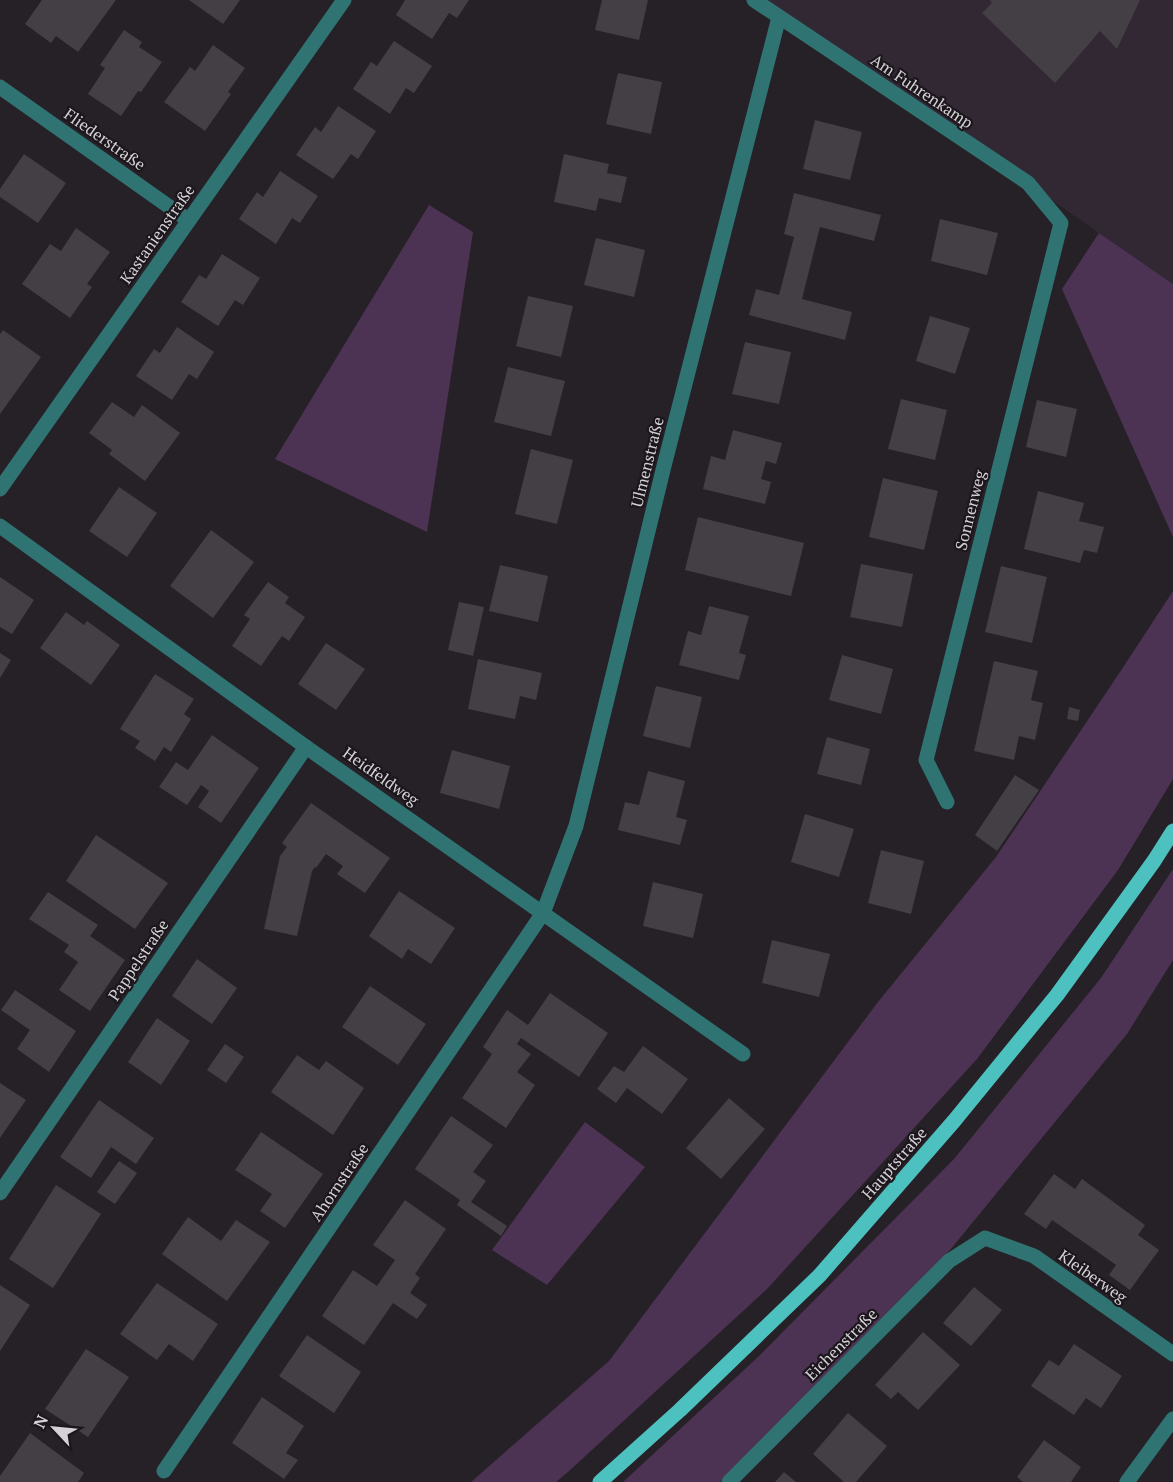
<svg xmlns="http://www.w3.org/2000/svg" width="1173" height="1482" font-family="'PT Serif',serif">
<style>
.built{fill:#322834}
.green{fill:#4d3353}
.building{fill:#443e45}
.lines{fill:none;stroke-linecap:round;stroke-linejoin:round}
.minor{stroke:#2f7372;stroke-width:15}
.major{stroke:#4dc1bf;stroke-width:15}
.labels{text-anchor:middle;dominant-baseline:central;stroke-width:4.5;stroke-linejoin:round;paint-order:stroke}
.street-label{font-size:16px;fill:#d5d1d6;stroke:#1c171d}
</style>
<rect width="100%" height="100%" fill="#262027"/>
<!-- built -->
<path class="built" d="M763,0H1173V284L1099,233Z"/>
<!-- green -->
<g class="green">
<path d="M429,205L473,232L427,532L275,459Z"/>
<path d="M1099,233L1173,284V537L1062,289Z"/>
<path d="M1173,591V779L1118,870L977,1059L767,1289L568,1472L556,1482H471L609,1361L878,1002L996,857L1120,672Z"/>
<path d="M1173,869V960L1127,1034L950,1250L720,1482H623L758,1357L954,1159L1101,978Z"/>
<path d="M585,1122L645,1167L547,1285L492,1250Z"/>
</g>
<!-- building -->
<g class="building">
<path d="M42,0H116L78,52L56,36L51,43L25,24Z"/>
<path d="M189,0H240L223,24Z"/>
<path d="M405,0H469L457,18L449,13L432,39L396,15Z"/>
<path d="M602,0H648L639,40L595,30Z"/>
<path d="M990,0H1140L1117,49L1100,31L1055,83L982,13L992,3Z"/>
<path d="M124,30L142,42L139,47L162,62L141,92L138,91L121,116L88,94L105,68L100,65Z"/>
<path d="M394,41L432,66L414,93L406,88L390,114L353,89L371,62L377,66Z"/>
<path d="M213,45L245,68L228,92L231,94L205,131L164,102L190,67L195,71Z"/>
<path d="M618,73L662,82L651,134L606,124Z"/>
<path d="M338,106L376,131L358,159L351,154L333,179L296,155L315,127L321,132Z"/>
<path d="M815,120L862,132L850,180L803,169Z"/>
<path d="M24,154L66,183L38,223L0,197V189Z"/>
<path d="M564,154L609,164L607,173L627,177L621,203L599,198L596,211L554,202Z"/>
<path d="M280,171L318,196L300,223L292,218L276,244L239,219L257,192L263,197Z"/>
<path d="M794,193L881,215L874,241L820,227L802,299L852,312L845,340L749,315L756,289L779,295L794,237L784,234Z"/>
<path d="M940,219L998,233L987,275L931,261Z"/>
<path d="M76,228L110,252L87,284L92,287L70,318L22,284L50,244L61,251Z"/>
<path d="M596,238L645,250L634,297L584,285Z"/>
<path d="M222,254L260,278L243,305L235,300L218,326L181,302L199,275L206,279Z"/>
<path d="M528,296L573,306L561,357L516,346Z"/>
<path d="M930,316L970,328L955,374L916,361Z"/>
<path d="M177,327L214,352L197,379L189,374L172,400L136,376L154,349L160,353Z"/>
<path d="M3,330L41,357L0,414V334Z"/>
<path d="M745,342L791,352L779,404L732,394Z"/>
<path d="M508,367L565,381L551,436L494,422Z"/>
<path d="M901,399L947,410L935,460L888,449Z"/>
<path d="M1037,400L1077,409L1066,457L1026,447Z"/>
<path d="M112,402L134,417L142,405L180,433L145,481L109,454L112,450L89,433Z"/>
<path d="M733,430L782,443L776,464L766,461L761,479L771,482L765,504L703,489L711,456L725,460Z"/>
<path d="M531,449L573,460L557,524L515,514Z"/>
<path d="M883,478L938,491L924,550L869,537Z"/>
<path d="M119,487L157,513L127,557L89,531Z"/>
<path d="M1038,491L1084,503L1079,521L1104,527L1097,553L1084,550L1080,563L1024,549Z"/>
<path d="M698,517L804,543L791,596L685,570Z"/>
<path d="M211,530L254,562L213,618L170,586Z"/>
<path d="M861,564L913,574L902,627L850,617Z"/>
<path d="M500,565L548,576L538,622L489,611Z"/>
<path d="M1001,566L1047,577L1032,643L985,632Z"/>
<path d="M0,577L34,600L12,634L0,627Z"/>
<path d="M268,582L289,597L285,603L305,617L289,641L282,636L261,666L232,646L250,619L244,615Z"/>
<path d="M459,602L484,607L473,656L448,650Z"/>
<path d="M709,606L749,616L739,653L746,655L739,680L679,665L688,631L701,635Z"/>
<path d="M66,612L84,625L87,621L120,645L91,685L40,648Z"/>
<path d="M326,643L365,669L336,710L298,684Z"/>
<path d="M0,653L11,660L0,678Z"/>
<path d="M842,655L893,669L881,714L829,700Z"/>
<path d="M478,659L542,673L536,700L520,696L515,719L468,709Z"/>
<path d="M994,661L1038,671L1031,700L1043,703L1035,740L1019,736L1014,760L974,751Z"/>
<path d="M155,674L194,699L184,714L191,719L171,752L164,747L155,761L135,748L140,741L120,729Z"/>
<path d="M656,686L702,697L690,748L643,736Z"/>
<path d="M1069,707L1080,710L1078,721L1067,719Z"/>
<path d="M212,735L259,768L221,823L198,807L209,791L201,785L187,805L159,787L176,762L188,770Z"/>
<path d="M827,737L870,749L861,785L817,774Z"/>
<path d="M452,750L510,766L499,809L440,793Z"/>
<path d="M648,771L685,781L676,817L687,820L680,845L618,830L625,802L639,805Z"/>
<path d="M1015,775L1039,790L997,851L975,835Z"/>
<path d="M311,803L390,858L365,893L337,874L343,866L326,854L316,868L315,867L312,871L297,936L264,929L280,856L287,847L282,843Z"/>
<path d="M805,814L854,829L839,877L791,862Z"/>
<path d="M96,835L168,883L135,929L66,881Z"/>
<path d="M881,850L924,861L911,914L868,903Z"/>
<path d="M653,882L703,894L693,938L643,926Z"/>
<path d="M399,891L455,928L431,964L408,949L402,959L369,936Z"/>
<path d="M48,892L98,925L90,936L125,960L90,1011L59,990L78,962L64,952L69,945L29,919Z"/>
<path d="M772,940L830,954L819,997L762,983Z"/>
<path d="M197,959L237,988L212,1024L172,996Z"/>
<path d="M370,986L426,1024L398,1065L342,1027Z"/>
<path d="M15,990L76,1031L49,1072L17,1049L30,1030L1,1010Z"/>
<path d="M550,993L608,1033L579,1077L521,1038L517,1044L531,1054L517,1072L535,1085L506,1128L462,1098L492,1054L483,1047L507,1010L528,1025Z"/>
<path d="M157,1018L190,1041L161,1085L128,1062Z"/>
<path d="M225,1044L244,1057L226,1083L207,1070Z"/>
<path d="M643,1046L688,1079L662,1114L627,1088L616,1103L597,1089L614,1066L624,1072Z"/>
<path d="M297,1055L319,1070L326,1061L364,1088L333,1135L271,1092Z"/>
<path d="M0,1083L26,1100L0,1138Z"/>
<path d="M729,1098L765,1129L721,1179L686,1148Z"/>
<path d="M99,1100L154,1138L136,1164L111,1147L91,1178L60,1157Z"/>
<path d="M451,1116L493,1145L473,1172L486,1181L471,1202L507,1226L501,1236L457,1205L460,1200L415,1169Z"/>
<path d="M261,1132L323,1174L285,1228L260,1211L272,1194L235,1170Z"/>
<path d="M119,1161L137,1173L115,1204L97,1192Z"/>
<path d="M1054,1174L1075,1189L1082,1179L1145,1225L1138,1235L1159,1250L1130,1290L1109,1275L1116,1265L1095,1250L1052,1220L1046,1229L1024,1214Z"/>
<path d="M56,1185L101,1214L53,1288L9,1259Z"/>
<path d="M405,1200L446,1229L415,1274L420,1278L410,1293L427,1305L417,1319L393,1303L364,1345L322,1316L353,1270L377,1286L395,1260L373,1245Z"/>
<path d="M188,1217L221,1241L236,1220L270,1242L227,1301L162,1254Z"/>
<path d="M157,1283L218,1324L193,1361L169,1344L157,1360L120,1334Z"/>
<path d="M0,1285L30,1305L0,1351Z"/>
<path d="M974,1287L1002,1310L971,1346L943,1323Z"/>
<path d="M923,1332L960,1365L918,1410L898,1392L891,1399L875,1385Z"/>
<path d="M307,1335L361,1372L334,1413L279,1376Z"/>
<path d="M1074,1344L1122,1376L1101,1408L1086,1398L1074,1415L1031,1386L1049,1360L1059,1366Z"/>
<path d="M86,1349L129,1377L88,1437L45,1409Z"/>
<path d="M262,1397L304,1426L286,1453L298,1460L284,1479L232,1443Z"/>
<path d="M848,1413L887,1446L856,1482H844L813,1454Z"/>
<path d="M30,1433L84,1473L78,1482H0V1476Z"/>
<path d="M1044,1440L1081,1467L1071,1482H1023L1017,1477Z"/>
<path d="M784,1472L796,1482H775Z"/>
</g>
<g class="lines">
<!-- minor -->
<g class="minor">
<path d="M754,0L1028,183L1061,223L926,760L947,802"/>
<path d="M0,87L188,220"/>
<path d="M0,489L344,0"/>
<path d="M0,526L306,747L743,1054"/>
<path d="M0,1193L306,747"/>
<path d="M164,1471L543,913L576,826L664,466L779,17"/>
<path d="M729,1482L949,1261L985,1238L1034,1256L1173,1354"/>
<path d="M1127,1482L1173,1419"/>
</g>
<!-- major -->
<path class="major" d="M600,1482L680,1410L820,1275L954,1121L1057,995L1154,861L1173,831"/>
</g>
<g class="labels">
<!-- street labels -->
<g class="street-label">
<text transform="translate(922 91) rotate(34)">Am Fuhrenkamp</text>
<text transform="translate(105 139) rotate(35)">Fliederstraße</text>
<text transform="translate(157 234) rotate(-55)">Kastanienstraße</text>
<text transform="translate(647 462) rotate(-76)">Ulmenstraße</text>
<text transform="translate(970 510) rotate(-76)">Sonnenweg</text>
<text transform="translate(381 776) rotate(35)">Heidfeldweg</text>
<text transform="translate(138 960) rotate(-56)">Pappelstraße</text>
<text transform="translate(894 1163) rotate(-49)">Hauptstraße</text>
<text transform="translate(339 1182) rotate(-56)">Ahornstraße</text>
<text transform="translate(1093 1276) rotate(35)">Kleiberweg</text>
<text transform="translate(841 1344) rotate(-45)">Eichenstraße</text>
</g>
</g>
<!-- north arrow -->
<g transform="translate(54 1428) rotate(296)" stroke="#1c171d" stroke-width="4.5" paint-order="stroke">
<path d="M0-4.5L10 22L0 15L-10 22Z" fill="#d5d1d6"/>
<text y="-9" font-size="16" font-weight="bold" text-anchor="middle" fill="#d5d1d6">N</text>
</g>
</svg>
